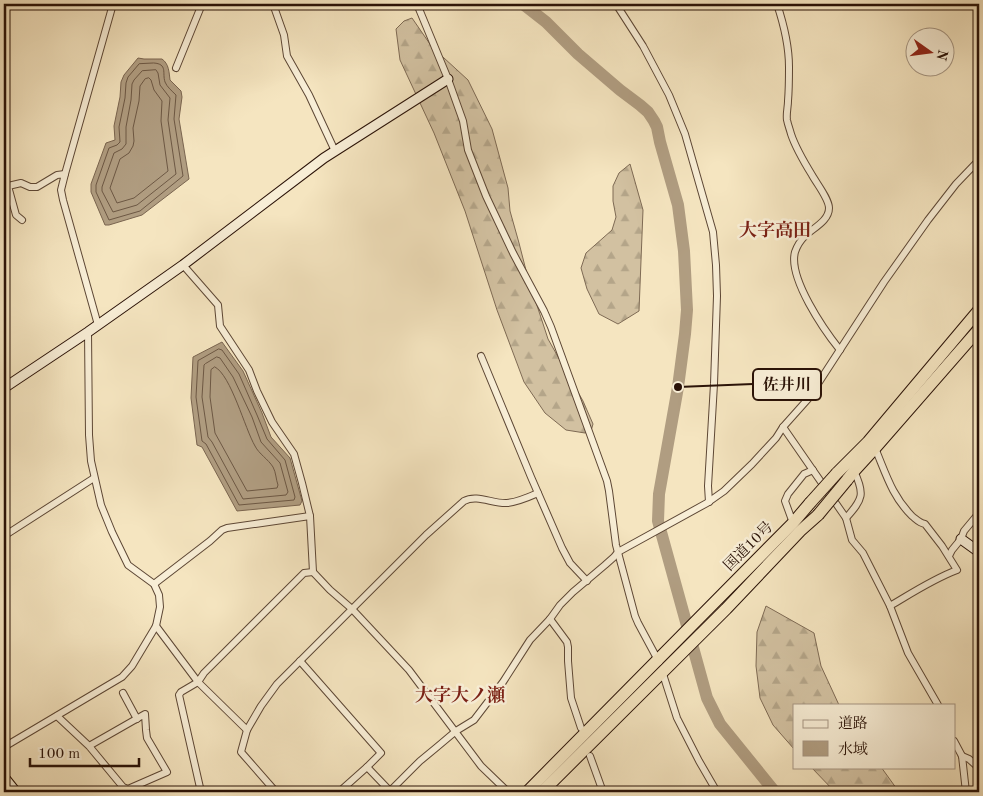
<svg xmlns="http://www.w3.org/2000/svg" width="983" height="796" font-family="'Old Standard TT','Noto Serif JP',serif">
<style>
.forest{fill:url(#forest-firs);stroke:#7e6a54}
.water{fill:#b09d81;stroke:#7a6550}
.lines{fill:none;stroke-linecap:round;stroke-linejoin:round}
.shore{stroke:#6d5844;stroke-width:1}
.river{stroke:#b09d81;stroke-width:12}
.street-casing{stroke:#5d4735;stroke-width:8}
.secondary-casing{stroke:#2a1207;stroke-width:11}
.highway-casing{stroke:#2a1207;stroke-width:13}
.street{stroke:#f8eed6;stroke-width:6}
.secondary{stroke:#f8eed6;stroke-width:9}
.highway{stroke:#f5e5c0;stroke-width:11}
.highway-bridge-casing{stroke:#2a1207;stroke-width:13;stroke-linecap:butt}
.highway-bridge{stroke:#f5e5c0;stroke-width:11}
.labels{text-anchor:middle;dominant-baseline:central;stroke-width:5;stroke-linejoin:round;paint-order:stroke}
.street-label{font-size:15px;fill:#2a1207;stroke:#f8eed6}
.quarter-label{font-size:18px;font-weight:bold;fill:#7a1f14;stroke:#f8eed6}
.leader{fill:none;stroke:#2a1207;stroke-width:2}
.callout-dot{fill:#2a1207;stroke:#f8eed6;stroke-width:2}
.callout{fill:#f8eed6;stroke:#2a1207;stroke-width:2}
.callout-label{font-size:16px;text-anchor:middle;font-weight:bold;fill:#2a1207}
</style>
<defs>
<pattern id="forest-firs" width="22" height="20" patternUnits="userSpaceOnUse" patternTransform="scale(1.25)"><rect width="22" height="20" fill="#d2c1a1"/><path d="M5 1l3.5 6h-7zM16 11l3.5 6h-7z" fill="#b4a589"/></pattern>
</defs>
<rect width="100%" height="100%" fill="#f5e5c0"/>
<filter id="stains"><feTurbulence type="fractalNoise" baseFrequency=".004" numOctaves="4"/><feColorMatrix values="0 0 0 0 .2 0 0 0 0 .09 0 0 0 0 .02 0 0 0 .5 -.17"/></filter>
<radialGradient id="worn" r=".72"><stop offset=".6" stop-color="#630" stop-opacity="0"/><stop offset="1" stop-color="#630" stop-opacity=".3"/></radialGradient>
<!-- forest -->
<g class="forest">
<path d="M412,18L432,47L468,80L492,129L508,188L510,211L519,243L528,278L548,339L583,401L593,424L591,431L585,433L566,430L545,413L524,382L497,310L465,211L434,133L400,60L396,29L404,21Z"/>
<path d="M630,164L643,210L639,311L618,324L599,314L587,289L581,268L586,253L612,230L616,217L613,201V186L619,173Z"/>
<path d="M766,606L814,633L821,666L839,705H794V749L773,725L760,698L756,666L757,632Z"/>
<path d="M811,767H881L899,792H835Z"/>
</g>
<!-- water -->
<g class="water">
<path d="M138,58L144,59H162C169,64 169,72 170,80L181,91L182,97L179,119L189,179L142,215L109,225H105L91,192V184L106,143L115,140L114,126L120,97L121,82L124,75Z"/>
<path d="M222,342L243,371L262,413L271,437L290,458L302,501L300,505L237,511L202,447L197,445L191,398L193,357Z"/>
</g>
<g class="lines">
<!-- shore -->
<g class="shore">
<path d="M154,63C168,64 162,73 165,82C167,87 172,91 176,95L174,119L183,176L140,211L109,220L96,192V185L109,148L117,145L120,142L119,127L125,98L126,83L128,77L139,64Z"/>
<path d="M156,70L158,73L160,85L170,98L168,120L176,174L137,205L113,212L102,191V187L114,153L122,149L126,144V127L131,100L132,84L134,80L142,71Z"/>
<path d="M149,78L151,80L154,90L162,101L161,121L168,171L134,198L117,203L110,188L120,159L129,153L133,146L134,141L133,128L139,101L140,86L145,79Z"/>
<path d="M219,349L222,350L239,374L257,415L267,439L285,460L295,497L294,500L239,505L206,444L202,441L196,397L198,361Z"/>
<path d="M217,357L220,358L233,377L252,417L261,442L280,463L288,492L286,495L243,499L212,442L208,437L202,397L204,365L205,364Z"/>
<path d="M215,367C231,375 245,429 255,446C259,454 268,459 273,467C276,472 276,480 278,485L277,488L247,491L215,433L210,397L211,370Z"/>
</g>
<!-- river -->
<path class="river" d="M523,4L546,22L578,54L620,90L640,105L648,112L654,121L657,127L660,142L678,205L684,251L687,310L685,334L678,387L659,494L658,521L707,698L720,724L775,792"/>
<defs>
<g id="street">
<path d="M273,4L284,35L287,56L309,95L335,151"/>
<path d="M417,4L448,79L463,121L468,150L486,196L513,253L544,311L551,327L607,481L609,491L616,545L635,616L638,623L659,662"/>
<path d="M616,4L643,46L669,95L685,134L713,232L716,265L717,296L714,384L708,486L709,502"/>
<path d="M777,4C784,25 789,44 789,67C789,78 789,89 788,101C788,107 786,114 787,120C788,125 790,130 791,134C796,149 804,162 812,175C817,184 829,199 829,208C829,221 813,228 805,236C801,240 797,246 795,252C788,278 824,330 840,350"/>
<path d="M176,68L202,4"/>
<path d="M65,174L113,4"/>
<path d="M8,186L16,215L22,220"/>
<path d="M4,187L21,183L30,187H37L57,175L65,174L61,190L63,200L98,325"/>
<path d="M183,265L218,305L220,326L249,370L257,391L272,422L294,454L302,483L310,516L313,572L330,590L352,609L409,670L481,766L508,792"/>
<path d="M481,356L531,477L562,548L570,563L587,581"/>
<path d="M783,427L846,518L852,540L863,553L890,606L908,653L938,705"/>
<path d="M875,448C886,474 892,496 912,516C917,520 919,523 925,524L942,546L957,570C933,579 912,593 890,606"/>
<path d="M846,518C863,499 865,494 854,471"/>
<path d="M793,523L785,501L788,494L804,474L813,470"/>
<path d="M4,536L94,478"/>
<path d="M949,556L952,550L961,539L964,531L979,513"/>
<path d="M154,584L210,541L222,530L227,528L310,516"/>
<path d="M550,619L567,642L568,647V661L571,698L581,728"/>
<path d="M156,626L198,682L247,730"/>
<path d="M300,661L381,753L367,767"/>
<path d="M662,671L677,718L699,761L717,792"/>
<path d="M123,693L137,719"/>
<path d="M57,716L89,746L123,787L128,789L167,772L147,738L146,730L145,714L89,746"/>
<path d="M954,741L962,756L966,792"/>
<path d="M4,747L122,677L132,666L156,626L160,607L159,595L154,584L128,565L112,532L101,505L91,461L89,435L88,332"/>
<path d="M590,756L603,792"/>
<path d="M962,756L969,759L979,768"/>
<path d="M201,792L179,695L181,692L198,682L204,673L304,573L313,572"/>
<path d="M276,792L241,752L247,730L261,706L277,684L426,535L464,501C477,494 493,504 507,503C518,502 529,497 538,493"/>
<path d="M339,792L367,767L390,791"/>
<path d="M389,792L420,761L437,747L456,731L474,720L503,682L530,640L550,619L560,605L573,592L605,565L614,557L618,552L707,503L724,491L752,464L776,438L783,427L808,399L884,282L928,220L956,184L979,160"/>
</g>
<g id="secondary">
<path d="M4,388L88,332L183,265L324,158L448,79"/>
<path d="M961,539L979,552"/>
<path d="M4,777L16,792"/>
</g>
<g id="highway">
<path d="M837,473L868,442L979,310"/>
<path d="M847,480L854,471L875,448L979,329"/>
<path d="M527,792L793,523L810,503"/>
<path d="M542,792L726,609L800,531L818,515"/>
</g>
</defs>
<!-- street casing -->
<use href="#street" class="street-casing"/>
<!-- secondary casing -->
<use href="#secondary" class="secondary-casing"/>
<!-- highway casing -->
<use href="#highway" class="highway-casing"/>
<!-- street -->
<use href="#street" class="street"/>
<!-- secondary -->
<use href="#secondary" class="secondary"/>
<!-- highway -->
<use href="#highway" class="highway"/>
<defs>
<g id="highway-bridge">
<path d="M810,503L837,473"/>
<path d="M818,515L847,480"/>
</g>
</defs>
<!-- highway-bridge casing -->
<use href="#highway-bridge" class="highway-bridge-casing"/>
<!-- highway-bridge -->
<use href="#highway-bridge" class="highway-bridge"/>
</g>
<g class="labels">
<!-- street labels -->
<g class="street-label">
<text transform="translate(749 547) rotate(-45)">国道10号</text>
</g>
<!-- quarter labels -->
<g class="quarter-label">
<text x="775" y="231">大字高田</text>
<text x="460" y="696">大字大ノ瀬</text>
</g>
</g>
<!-- callouts -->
<path class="leader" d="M678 387L753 384"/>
<circle class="callout-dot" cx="678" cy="387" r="5"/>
<rect class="callout" x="753" y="369" width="68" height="31" rx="5"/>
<g class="callout-label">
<text x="787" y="390">佐井川</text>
</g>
<!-- margin -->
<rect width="983" height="796" fill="none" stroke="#f5e5c0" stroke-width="20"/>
<rect x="5" y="5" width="973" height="786" fill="none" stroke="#2a1207" stroke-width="2.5"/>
<rect x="10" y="10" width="963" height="776" fill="none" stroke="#2a1207"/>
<!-- legend -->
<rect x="793" y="704" width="162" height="65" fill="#f8eed6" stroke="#a69683"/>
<rect x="803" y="720" width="25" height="8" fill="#f8eed6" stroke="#a69683"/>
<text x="838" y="728" font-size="15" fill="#2a1207">道路</text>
<rect x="803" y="741" width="25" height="15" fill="#b09d81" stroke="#a69683"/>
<text x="838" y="754" font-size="15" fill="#2a1207">水域</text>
<!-- north arrow -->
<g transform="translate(930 52) rotate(104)"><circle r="24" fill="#f8eed6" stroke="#a69683"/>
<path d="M0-4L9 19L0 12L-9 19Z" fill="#8f2418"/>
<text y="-8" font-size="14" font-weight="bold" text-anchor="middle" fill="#2a1207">N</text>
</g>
<!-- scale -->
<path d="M30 758v8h109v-8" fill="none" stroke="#2a1207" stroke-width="2.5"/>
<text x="38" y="758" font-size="15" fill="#2a1207" stroke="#f8eed6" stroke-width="4" paint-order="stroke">100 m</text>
<rect width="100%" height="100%" filter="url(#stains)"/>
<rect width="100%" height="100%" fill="url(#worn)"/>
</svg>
